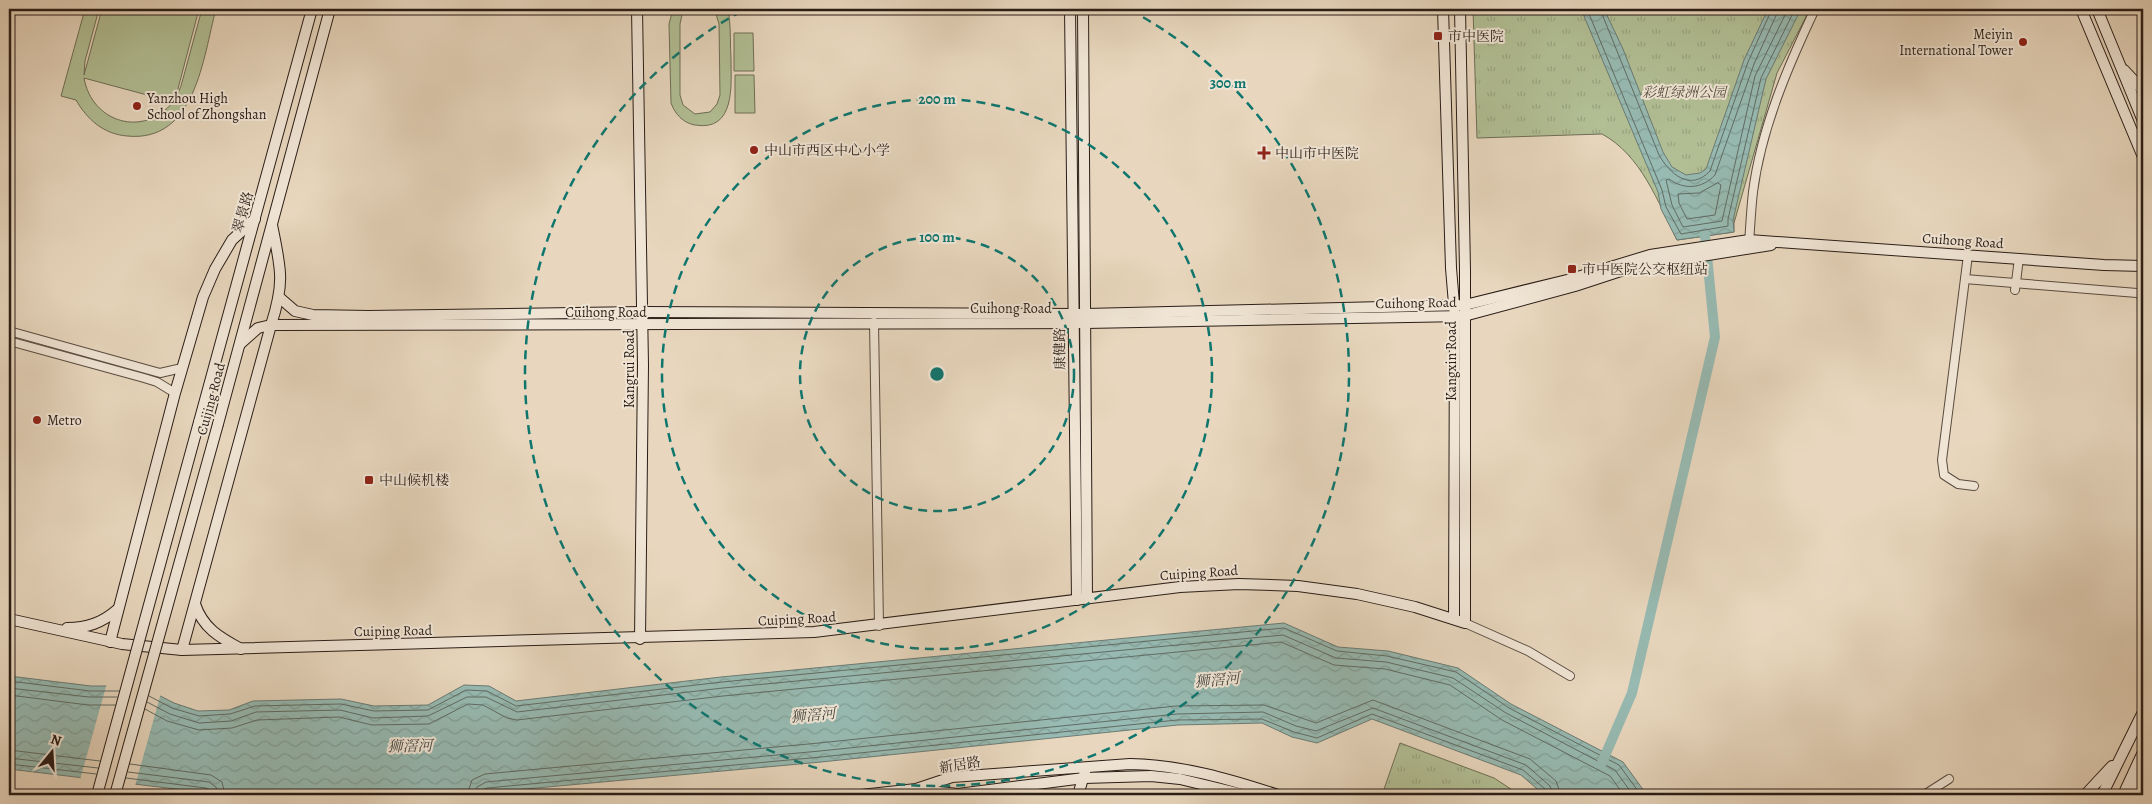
<svg xmlns="http://www.w3.org/2000/svg" width="2152" height="804" font-family="Alegreya,'Noto Serif SC',serif">
<style>
.grass{fill:#b2bf95;stroke:#6e6e56;fill-rule:evenodd}
.park{fill:url(#park-tufts);stroke:#6e6e56}
.water{fill:url(#water-waves);stroke:#6b7b74}
.pier{fill:#e8d7be}
.lines{fill:none;stroke-linecap:round;stroke-linejoin:round}
.shore{stroke:#606c64;stroke-width:1}
.canal{stroke:#97bab2;stroke-width:10}
.street-casing{stroke:#5a4c41;stroke-width:10}
.secondary-casing{stroke:#2a1d17;stroke-width:12}
.street{stroke:#f0e5d5;stroke-width:8}
.secondary{stroke:#f0e5d5;stroke-width:10}
.secondary-bridge-casing{stroke:#2a1d17;stroke-width:12;stroke-linecap:butt}
.secondary-bridge{stroke:#f0e5d5;stroke-width:10}
.ring{fill:none;stroke:#0f766e;stroke-width:2.5;stroke-dasharray:9 6}
.poi-dot{fill:#8f2418;stroke:#f0e5d5;stroke-width:2}
.labels{text-anchor:middle;dominant-baseline:central;stroke-width:4;stroke-linejoin:round;paint-order:stroke}
.poi-label{font-size:14px;fill:#2a1d17;stroke:#f0e5d5;text-anchor:start}
.park-label{font-size:14px;font-style:italic;fill:#534e3d;stroke:#f0e5d5}
.street-label{font-size:14px;fill:#2a1d17;stroke:#f0e5d5}
.water-label{font-size:15px;font-style:italic;fill:#4b4c46;stroke:#f0e5d5}
.centre{fill:#0f766e;stroke:#f0e5d5;stroke-width:2.5}
.ring-label{font-size:15px;text-anchor:middle;font-weight:bold;fill:#0f766e;stroke:#f0e5d5;stroke-width:4;stroke-linejoin:round;paint-order:stroke}
</style>
<defs>
<pattern id="park-tufts" width="24" height="20" patternUnits="userSpaceOnUse" patternTransform="scale(1.25)"><rect width="24" height="20" fill="#b2bf95"/><path d="M3 7l-1-3M5 7V3M7 7l1-3M15 17l-1-3M17 17v-4M19 17l1-3" fill="none" stroke="#99a480"/></pattern>
<pattern id="water-waves" width="16" height="10" patternUnits="userSpaceOnUse" patternTransform="scale(1.25)"><rect width="16" height="10" fill="#97bab2"/><path d="M0 5q4-4 8 0t8 0" fill="none" stroke="#829f98"/></pattern>
</defs>
<rect width="100%" height="100%" fill="#e8d7be"/>
<filter id="stains"><feTurbulence type="fractalNoise" baseFrequency=".004" numOctaves="4"/><feColorMatrix values="0 0 0 0 .2 0 0 0 0 .09 0 0 0 0 .02 0 0 0 .5 -.17"/></filter>
<radialGradient id="worn" r=".72"><stop offset=".6" stop-color="#630" stop-opacity="0"/><stop offset="1" stop-color="#630" stop-opacity=".3"/></radialGradient>
<!-- grass -->
<g class="grass">
<path d="M85,9H99L85,61L84,75L102,9H199L175,100L181,86L202,9H216C203,57 196,143 127,136C103,134 87,119 76,100L61,96ZM84,78L173,102C144,138 92,123 84,78Z"/>
<path d="M673,9H687L682,15L680,24V95L683,105L695,114L710,112L717,104L720,95L719,24L716,14L711,9H726L729,16C731,30 730,45 731,59C731,84 736,132 695,125C683,123 675,114 671,103L669,24Z"/>
<path d="M734,33H753L754,71H734Z"/>
<path d="M735,75H754L755,113H735Z"/>
</g>
<!-- park -->
<g class="park">
<path d="M1473,9H1810L1777,73L1734,223V232L1677,240C1658,202 1641,155 1602,134L1477,138Z"/>
<path d="M1400,743L1494,778L1520,795H1382Z"/>
</g>
<!-- water -->
<g class="water">
<path d="M1581,9H1604L1623,49L1663,152L1672,167L1686,175L1700,173L1706,169L1744,60L1768,9H1801L1766,79L1733,220L1734,232L1677,240L1661,209L1658,192Z"/>
<path d="M1284,623L1338,647L1388,651L1458,668L1511,704L1623,762L1647,795H1544L1521,775L1372,719L1317,743L1292,737L1262,723L1178,725L821,762L460,795H226L9,769V676L91,686H141L174,703L198,711L229,710L253,701L341,699L374,706L428,705L464,685L489,686L516,701L721,677Z"/>
</g>
<!-- pier -->
<path class="pier" d="M107,683H141L161,693L135,786L80,780Z"/>
<g class="lines">
<!-- shore -->
<g class="shore">
<path d="M1587,9L1662,190L1666,207L1681,234L1728,226V219L1761,78L1795,9"/>
<path d="M1600,9L1659,155C1670,174 1690,192 1710,171L1748,62L1772,9"/>
<path d="M1779,9L1754,64L1715,175C1702,189 1684,190 1669,179L1666,180L1672,205L1683,227L1722,221L1755,76L1788,9"/>
<path d="M1718,183L1721,185L1715,215L1687,219L1679,203L1678,194L1699,193Z"/>
<path d="M9,681L90,691H119"/>
<path d="M9,688L89,697H117"/>
<path d="M9,695L88,705H115"/>
<path d="M149,696L172,708L199,716L230,714L255,706L341,704L374,711L428,710L466,690L487,691L516,706L722,682L1284,628L1337,651L1387,656L1456,672L1509,708L1619,765L1641,795"/>
<path d="M147,702L170,714L199,723L231,721L256,712L340,710L373,718L428,716L467,697H486L517,712L723,688L1283,635L1336,658L1386,662L1453,678L1506,713L1615,770L1633,795"/>
<path d="M145,709L167,721L199,730L232,728L257,720L339,717L372,725L429,724L468,704L483,705L507,718L517,720L723,696L1281,642L1334,665L1385,669L1450,685L1502,720L1610,776L1624,795"/>
<path d="M9,750L100,761"/>
<path d="M9,758L98,768"/>
<path d="M9,764L96,774"/>
<path d="M130,764L211,775L222,782L225,795"/>
<path d="M128,772L209,782L216,787L218,795"/>
<path d="M126,778L206,788L210,790L212,795"/>
<path d="M467,795L472,780L485,774L819,743L1176,706L1264,705L1316,723L1373,700L1530,759L1556,781L1561,795"/>
<path d="M475,795L477,787L486,782L820,751L1177,714L1263,712L1296,726L1316,731L1373,708L1526,765L1550,786L1553,795"/>
<path d="M481,795L482,790L487,788L821,757L1177,720L1262,719L1294,732L1317,738L1372,714L1523,770L1545,789L1547,795"/>
</g>
<!-- canal -->
<path class="canal" d="M1601,765L1632,693L1715,337L1705,236"/>
<defs>
<g id="street">
<path d="M1749,245C1750,228 1751,210 1753,192C1761,129 1788,66 1815,9"/>
<path d="M1968,255L1942,460L1944,475L1958,484L1974,486"/>
<path d="M1965,279L2137,293L2143,296"/>
<path d="M2015,290L2019,258"/>
<path d="M874,322L879,626"/>
<path d="M9,331L160,373L182,368"/>
<path d="M9,341L144,378L157,382L175,393"/>
<path d="M1465,623L1528,651L1570,676"/>
<path d="M1924,795L1949,779"/>
</g>
<g id="secondary">
<path d="M637,9L643,365L640,639"/>
<path d="M1070,9L1077,600"/>
<path d="M1083,9L1087,599"/>
<path d="M1443,9L1451,268L1455,316L1454,619"/>
<path d="M2081,9L2143,157"/>
<path d="M2097,9L2143,121"/>
<path d="M2124,70L2140,87L2143,94"/>
<path d="M280,298L295,311L313,315L368,316L642,312L1086,314L1465,305L1571,279L1650,255L1749,240L2104,265L2143,266"/>
<path d="M240,344L258,328L271,325L1086,323L1464,316L1575,286L1633,267L1771,245"/>
<path d="M199,422L312,9"/>
<path d="M218,424L330,9"/>
<path d="M195,604C203,628 219,637 241,649"/>
<path d="M9,619L122,644L182,650L814,632L1180,587L1239,584L1298,586L1357,594L1415,607L1465,623V270L1460,9"/>
<path d="M67,628C87,628 102,623 118,609"/>
<path d="M110,642L175,393L203,297L215,269L232,240L255,219"/>
<path d="M182,650L271,325C285,282 281,269 272,225"/>
<path d="M920,790L958,794L1084,778L1151,776L1180,779L1246,795"/>
<path d="M861,795L916,789L952,777L1130,764C1182,765 1229,779 1278,795"/>
<path d="M1078,795L1085,772"/>
<path d="M2085,795L2112,766"/>
<path d="M2102,795L2143,712"/>
<path d="M2123,795L2143,752"/>
<path d="M2131,795L2140,779"/>
<path d="M2139,795L2142,776L2141,758"/>
</g>
</defs>
<!-- street casing -->
<use href="#street" class="street-casing"/>
<!-- secondary casing -->
<use href="#secondary" class="secondary-casing"/>
<!-- street -->
<use href="#street" class="street"/>
<!-- secondary -->
<use href="#secondary" class="secondary"/>
<defs>
<g id="secondary-bridge">
<path d="M97,795L199,422"/>
<path d="M115,795L218,424"/>
</g>
</defs>
<!-- secondary-bridge casing -->
<use href="#secondary-bridge" class="secondary-bridge-casing"/>
<!-- secondary-bridge -->
<use href="#secondary-bridge" class="secondary-bridge"/>
</g>
<!-- distance rings -->
<g class="ring">
<circle cx="937" cy="374" r="137"/>
<circle cx="937" cy="374" r="275"/>
<path d="M1130 10A412 412 0 1 1 744 10"/>
</g>
<!-- markers -->
<g class="poi-dot">
<rect x="1433" y="31" width="10" height="10" rx="2.5"/>
<circle cx="2023" cy="42" r="5"/>
<circle cx="137" cy="106" r="5"/>
<circle cx="754" cy="150" r="5"/>
<path d="M1261.5 145.5h5v5h5v5h-5v5h-5v-5h-5v-5h5z"/>
<rect x="1567" y="264" width="10" height="10" rx="2.5"/>
<circle cx="37" cy="420" r="5"/>
<rect x="364" y="475" width="10" height="10" rx="2.5"/>
</g>
<g class="labels">
<!-- poi labels -->
<g class="poi-label">
<text x="2013" y="34" text-anchor="end">Meiyin<tspan x="2013" dy="16">International Tower</tspan></text>
<text x="1448" y="36">市中医院</text>
<text x="147" y="98">Yanzhou High<tspan x="147" dy="16">School of Zhongshan</tspan></text>
<text x="764" y="150">中山市西区中心小学</text>
<text x="1275" y="153">中山市中医院</text>
<text x="1582" y="269">市中医院公交枢纽站</text>
<text x="47" y="420">Metro</text>
<text x="379" y="480">中山候机楼</text>
</g>
<!-- park labels -->
<g class="park-label">
<text x="1684" y="92">彩虹绿洲公园</text>
</g>
<!-- street labels -->
<g class="street-label">
<text transform="translate(243 212) rotate(-74)">翠景路</text>
<text transform="translate(1963 241) rotate(4)">Cuihong Road</text>
<text transform="translate(1416 303) rotate(-1)">Cuihong Road</text>
<text x="1011" y="308">Cuihong Road</text>
<text x="606" y="312">Cuihong Road</text>
<text transform="translate(1060 349) rotate(-91)">康健路</text>
<text transform="translate(1451 361) rotate(-90)">Kangxin Road</text>
<text transform="translate(629 369) rotate(-90)">Kangrui Road</text>
<text transform="translate(211 399) rotate(-75)">Cuijing Road</text>
<text transform="translate(1199 573) rotate(-4)">Cuiping Road</text>
<text transform="translate(797 619) rotate(-3)">Cuiping Road</text>
<text transform="translate(393 631) rotate(-1)">Cuiping Road</text>
<text transform="translate(960 765) rotate(-9)">新居路</text>
</g>
<!-- water labels -->
<g class="water-label">
<text transform="translate(1217 680) rotate(-5)">狮滘河</text>
<text transform="translate(813 715) rotate(-5)">狮滘河</text>
<text transform="translate(410 746) rotate(-1)">狮滘河</text>
</g>
</g>
<circle cx="937" cy="374" r="8" class="centre"/>
<g class="ring-label">
<text x="1228" y="88">300 m</text>
<text x="937" y="104">200 m</text>
<text x="937" y="242">100 m</text>
</g>
<!-- margin -->
<rect width="2152" height="804" fill="none" stroke="#e8d7be" stroke-width="30"/>
<rect x="10" y="10" width="2132" height="784" fill="none" stroke="#2a1d17" stroke-width="2.5"/>
<rect x="15" y="15" width="2122" height="774" fill="none" stroke="#2a1d17"/>
<!-- north arrow -->
<g transform="translate(52 752) rotate(18)" stroke="#f0e5d5" stroke-width="4" paint-order="stroke">
<path d="M0-4L9 19L0 12L-9 19Z" fill="#2a1d17"/>
<text y="-8" font-size="14" font-weight="bold" text-anchor="middle" fill="#2a1d17">N</text>
</g>
<rect width="100%" height="100%" filter="url(#stains)"/>
<rect width="100%" height="100%" fill="url(#worn)"/>
</svg>
